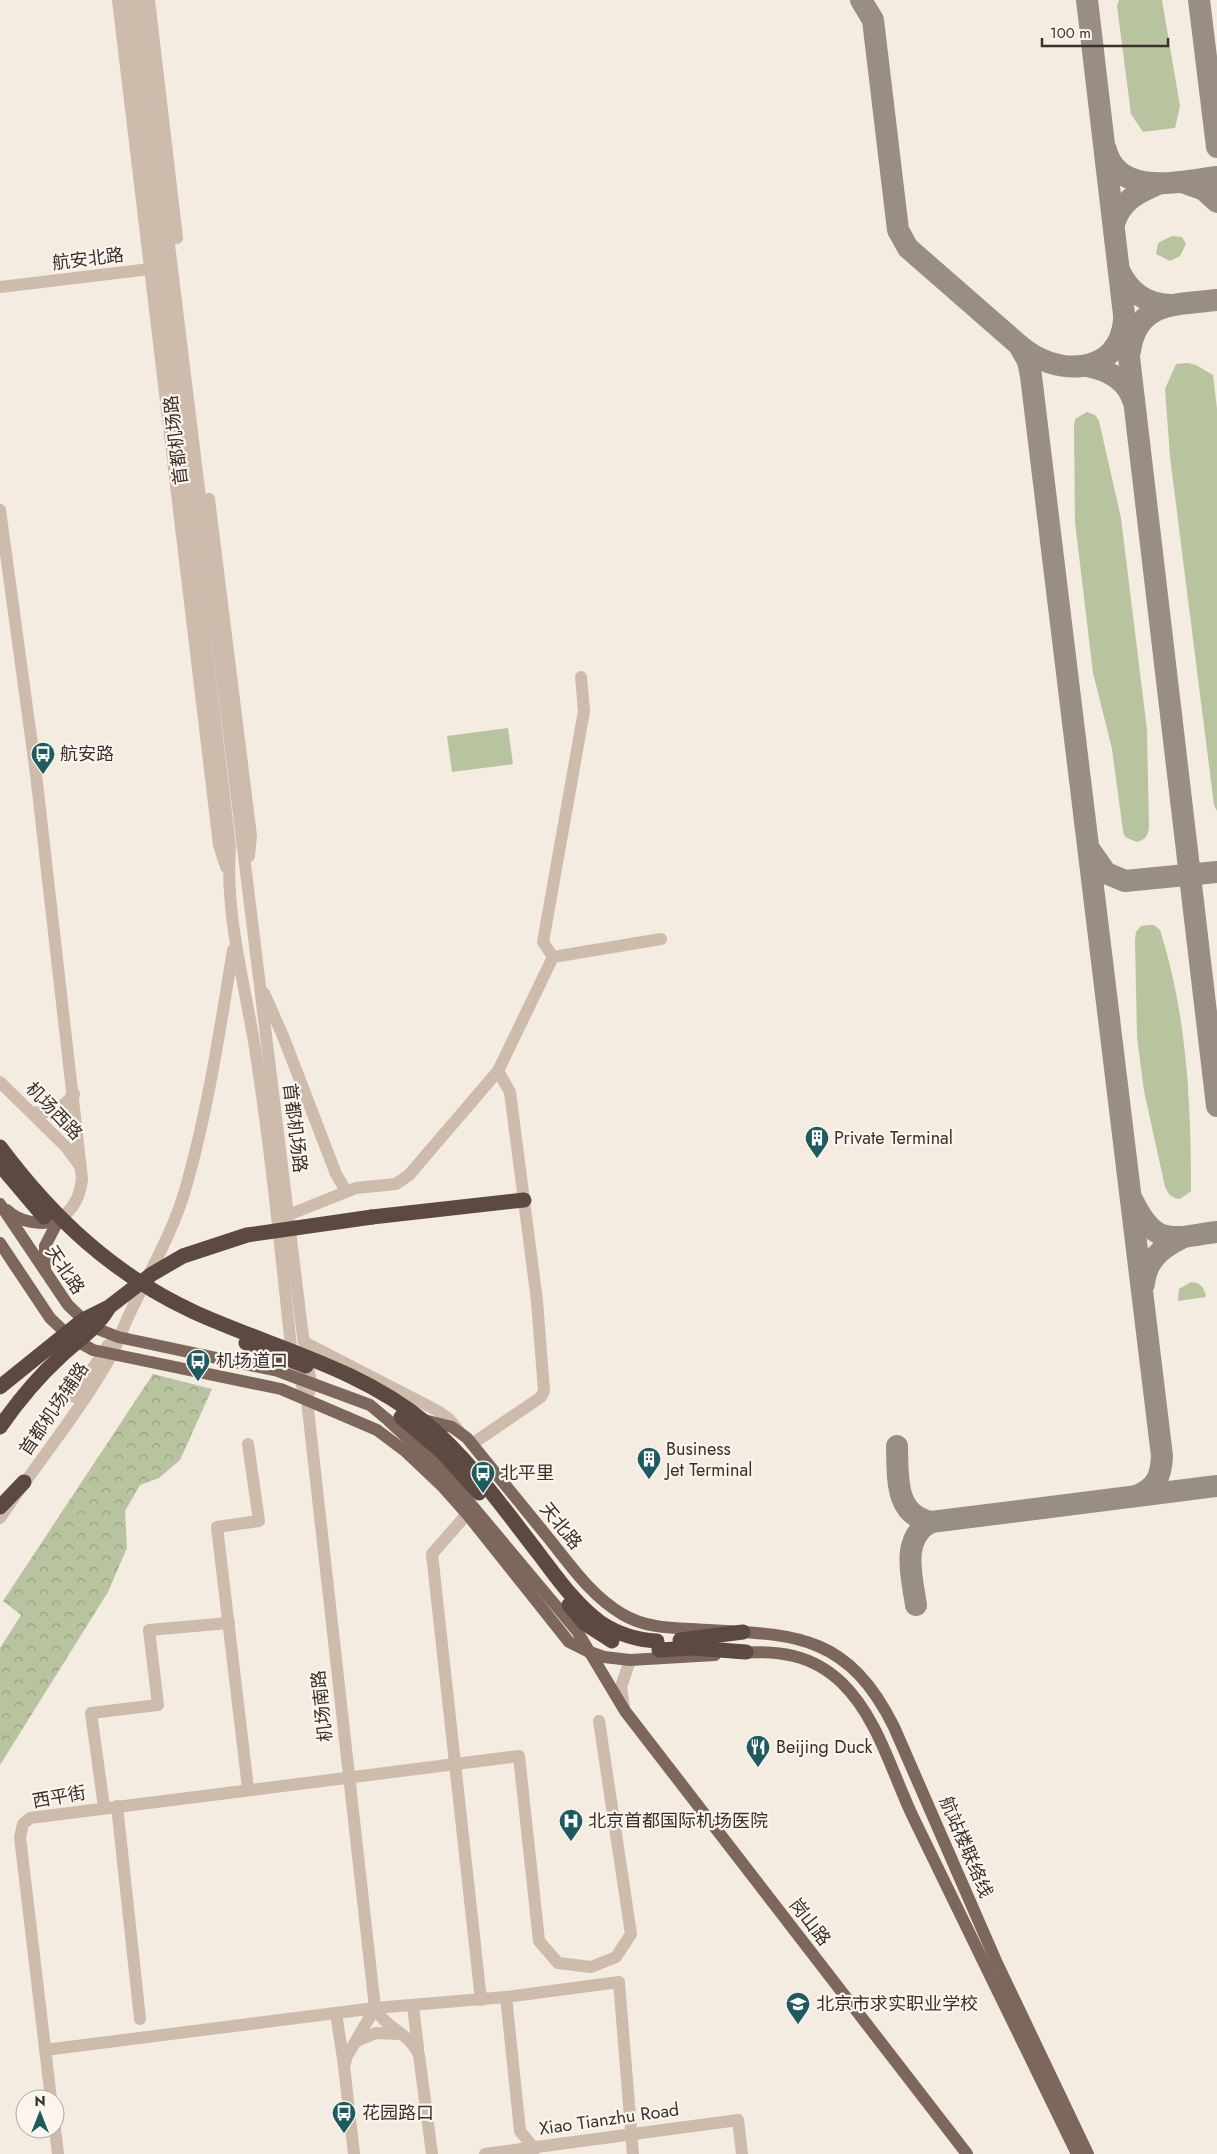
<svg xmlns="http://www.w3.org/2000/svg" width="1217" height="2154" font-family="Jost,'Noto Sans SC',sans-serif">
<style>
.grass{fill:#b8c4a0}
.forest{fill:url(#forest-crowns)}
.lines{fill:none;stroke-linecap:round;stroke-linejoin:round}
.taxiway{stroke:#988e86;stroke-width:22}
.minor{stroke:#cdbbac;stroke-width:12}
.major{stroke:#7d675c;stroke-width:12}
.highway{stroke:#5c4a42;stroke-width:15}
.highway-bridge{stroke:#5c4a42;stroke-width:15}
.labels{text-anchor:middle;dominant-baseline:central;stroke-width:4.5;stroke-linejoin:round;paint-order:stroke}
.street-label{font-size:18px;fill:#3b302b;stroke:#fbf5ee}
.poi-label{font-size:18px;fill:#3b302b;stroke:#fbf5ee;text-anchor:start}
</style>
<defs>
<pattern id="forest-crowns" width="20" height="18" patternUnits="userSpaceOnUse" patternTransform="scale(1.25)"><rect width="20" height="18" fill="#b8c4a0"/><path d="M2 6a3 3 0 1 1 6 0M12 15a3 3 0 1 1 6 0" fill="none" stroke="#97a083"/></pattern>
</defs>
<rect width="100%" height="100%" fill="#f4ebe1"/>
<!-- grass -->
<g class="grass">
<path d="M1119,0H1162L1180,106L1175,128L1143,132L1131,114L1117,6Z"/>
<path d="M1172,236L1182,237L1186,244L1180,256L1170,261L1156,254L1158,243Z"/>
<path d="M1187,363L1196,365L1213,375L1217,409V811L1214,805L1170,457L1165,389L1176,364Z"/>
<path d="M1087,412L1095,415L1099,421L1121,518L1147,730L1149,827C1148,836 1145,840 1137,842L1125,837L1123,831L1112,749L1093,673L1075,522L1074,425L1075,419Z"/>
<path d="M508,728L513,764L452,772L447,736Z"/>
<path d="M1148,925H1154L1160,930C1187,1015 1191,1103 1191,1191L1180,1199C1171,1198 1169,1195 1165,1187L1144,1091L1137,1037L1135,940L1136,932L1141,926Z"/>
<path d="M1191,1282C1201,1283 1204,1287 1206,1297L1178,1301L1179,1289Z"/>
</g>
<!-- forest -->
<path class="forest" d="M153,1374L212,1389L180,1460L159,1478L140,1485L125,1511L127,1548L108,1592L0,1765V1648L21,1615L3,1601Z"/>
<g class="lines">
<!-- taxiway -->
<g class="taxiway">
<path d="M861,0L873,20L898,230L908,248L1019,345L1028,361L1031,376L1162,1456C1161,1477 1156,1488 1136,1496"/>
<path d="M1087,0L1217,1106"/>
<path d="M1199,0L1217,147"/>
<path d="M1106,150C1118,198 1182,181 1217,177"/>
<path d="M1182,182L1204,190L1217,202"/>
<path d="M1114,224C1121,200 1138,193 1158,184"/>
<path d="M1119,270C1129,292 1147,305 1172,305"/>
<path d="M1019,345C1053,376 1118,378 1124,321"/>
<path d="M1130,351C1137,300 1178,305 1217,300"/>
<path d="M1087,366C1108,370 1126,379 1133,400"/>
<path d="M1090,850L1106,873L1125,881L1217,872"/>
<path d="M1133,1201C1156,1249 1174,1237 1217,1232"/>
<path d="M1144,1284C1146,1261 1160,1249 1180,1239"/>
<path d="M897,1446C898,1476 894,1515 931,1522L1217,1486"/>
<path d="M916,1605C912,1577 900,1538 931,1522"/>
</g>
<!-- minor -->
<g class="minor">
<path d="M118,0L219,845L226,867"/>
<path d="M129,0L230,846C225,915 244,980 255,1048C271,1150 281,1253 292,1356L307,1400L375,2008C386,2029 410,2033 419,2055L432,2154"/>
<path d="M139,0L303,1337L311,1383L309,1393"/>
<path d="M149,0L177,238"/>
<path d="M0,287L158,268"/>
<path d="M209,499L251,836L249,856"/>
<path d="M0,510L36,774L82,1179C80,1198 73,1209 58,1221"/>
<path d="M553,957L543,942L584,711L581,677"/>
<path d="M264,993L283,1036L336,1174L346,1191"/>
<path d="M0,1082L66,1147L80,1166"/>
<path d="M31,1112C50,1115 62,1109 74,1094"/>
<path d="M288,1215L356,1188L396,1184L409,1175L498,1071L553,957L661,939"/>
<path d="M304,1342L438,1411L449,1419L459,1431"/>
<path d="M74,1397L108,1345"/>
<path d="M248,1444L259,1521L217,1527L248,1788"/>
<path d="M472,1444L541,1397L544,1391L537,1301L510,1092L498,1071"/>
<path d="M467,1514L432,1554L481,2000"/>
<path d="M0,1518C36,1464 79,1413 111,1356C119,1342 123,1326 131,1311C150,1271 174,1230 186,1187C208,1110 220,1029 233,950"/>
<path d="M624,1708L621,1687L630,1660"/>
<path d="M117,1806L140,2019"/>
<path d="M104,1807L91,1713L158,1705L149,1630L229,1623"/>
<path d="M506,1997L520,2131L533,2147V2152"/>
<path d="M413,2006L418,2048"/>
<path d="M336,2013L344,2065"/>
<path d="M357,2041L376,2033L400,2034"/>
<path d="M45,2050L375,2008L506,1997L619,1982L633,2154"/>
<path d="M51,2099L20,1837L23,1824L30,1818L519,1756L539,1941L558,1963L591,1967L616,1957L631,1934L599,1721"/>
<path d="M55,2129L58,2154"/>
<path d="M354,2154L344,2066L347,2056L375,2008"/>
<path d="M485,2154L738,2120L742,2154"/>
</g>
<!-- major -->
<g class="major">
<path d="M0,1204L68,1305L90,1326L118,1337L278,1371L370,1405L388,1420L444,1472L577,1631L625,1711L967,2154"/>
<path d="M7,1210C20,1223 41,1225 58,1221"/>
<path d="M0,1243L50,1318L70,1337L93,1350L281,1389L377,1430L405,1451L443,1487L467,1514L569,1642L587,1651L604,1657L630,1660L715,1655"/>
<path d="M45,1270V1246L58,1221"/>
<path d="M420,1419L452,1427L467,1438C493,1470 520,1503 546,1535C569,1563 590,1595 622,1614C643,1627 668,1628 691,1629C788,1635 845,1628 894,1727L996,1961L1088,2154"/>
<path d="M737,1653C778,1650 812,1654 842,1683C878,1718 892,1773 913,1817C968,1929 1022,2042 1077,2154"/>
</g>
<!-- highway -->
<g class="highway">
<path d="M372,1217L524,1200"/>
<path d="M0,1507L24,1482"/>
<path d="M680,1640L743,1632"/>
<path d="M659,1650L693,1648L746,1652"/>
</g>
<!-- highway-bridge -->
<g class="highway-bridge">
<path d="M0,1147C53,1218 114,1275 194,1312C273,1348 358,1367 426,1423C470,1460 504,1509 539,1554C558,1579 576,1605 601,1623C618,1634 637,1640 657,1641"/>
<path d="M0,1165L44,1217"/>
<path d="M246,1343L306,1366"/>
<path d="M0,1387L83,1320L109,1307L152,1274L183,1256L247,1235L372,1217"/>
<path d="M401,1417L442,1452L479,1493"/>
<path d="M0,1427C18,1401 38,1377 61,1356C78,1340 96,1329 108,1309"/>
<path d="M569,1605L584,1623L612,1641"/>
</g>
</g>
<!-- icons -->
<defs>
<symbol id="bus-pin" viewBox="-11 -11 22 30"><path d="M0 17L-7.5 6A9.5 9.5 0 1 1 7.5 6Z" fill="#1f5a5e" stroke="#fbf5ee"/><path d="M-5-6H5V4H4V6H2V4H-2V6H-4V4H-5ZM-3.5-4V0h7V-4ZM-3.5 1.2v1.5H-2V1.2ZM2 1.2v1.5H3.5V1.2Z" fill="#fff"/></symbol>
<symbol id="building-pin" viewBox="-11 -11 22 30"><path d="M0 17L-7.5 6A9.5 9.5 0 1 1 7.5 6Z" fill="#1f5a5e" stroke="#fbf5ee"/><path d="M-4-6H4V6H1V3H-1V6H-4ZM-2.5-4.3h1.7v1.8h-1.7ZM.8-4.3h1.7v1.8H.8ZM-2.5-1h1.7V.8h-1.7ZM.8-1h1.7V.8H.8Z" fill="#fff"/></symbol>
<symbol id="restaurant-pin" viewBox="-11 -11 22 30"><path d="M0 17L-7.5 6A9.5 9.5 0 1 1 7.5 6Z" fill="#1f5a5e" stroke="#fbf5ee"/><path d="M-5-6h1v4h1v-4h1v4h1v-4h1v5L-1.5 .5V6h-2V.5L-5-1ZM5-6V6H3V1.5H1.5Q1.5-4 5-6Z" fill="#fff"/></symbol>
<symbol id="hospital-pin" viewBox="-11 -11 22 30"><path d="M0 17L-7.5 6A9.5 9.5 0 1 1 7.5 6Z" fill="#1f5a5e" stroke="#fbf5ee"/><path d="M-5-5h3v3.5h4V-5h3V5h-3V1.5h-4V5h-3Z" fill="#fff"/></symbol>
<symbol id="school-pin" viewBox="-11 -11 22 30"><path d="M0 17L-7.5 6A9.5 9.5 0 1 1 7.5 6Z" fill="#1f5a5e" stroke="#fbf5ee"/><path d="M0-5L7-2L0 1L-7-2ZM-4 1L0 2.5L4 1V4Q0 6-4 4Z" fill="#fff"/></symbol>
</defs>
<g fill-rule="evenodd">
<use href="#bus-pin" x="29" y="740" width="28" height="38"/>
<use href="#building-pin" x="803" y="1124" width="28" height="38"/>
<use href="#bus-pin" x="184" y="1347" width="28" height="38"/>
<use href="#building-pin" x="635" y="1445" width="28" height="38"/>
<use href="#bus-pin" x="469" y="1459" width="28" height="38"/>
<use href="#restaurant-pin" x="744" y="1733" width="28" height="38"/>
<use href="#hospital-pin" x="557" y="1807" width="28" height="38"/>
<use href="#school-pin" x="784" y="1990" width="28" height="38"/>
<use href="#bus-pin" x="330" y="2099" width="28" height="38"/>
</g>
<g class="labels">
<!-- street labels -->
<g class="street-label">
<text transform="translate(88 259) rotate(-7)">航安北路</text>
<text transform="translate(176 440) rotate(-97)">首都机场路</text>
<text transform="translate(54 1111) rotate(46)">机场西路</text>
<text transform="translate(295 1128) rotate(83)">首都机场路</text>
<text transform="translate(65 1270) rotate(56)">天北路</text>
<text transform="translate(54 1409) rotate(-56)">首都机场辅路</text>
<text transform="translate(561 1526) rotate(51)">天北路</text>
<text transform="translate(322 1706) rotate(-96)">机场南路</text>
<text transform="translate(59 1797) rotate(-10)">西平街</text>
<text transform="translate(966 1847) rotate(67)">航站楼联络线</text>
<text transform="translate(810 1922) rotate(52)">岗山路</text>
<text transform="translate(609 2119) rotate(-8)">Xiao Tianzhu Road</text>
</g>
<!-- poi labels -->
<g class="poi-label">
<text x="60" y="754">航安路</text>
<text x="834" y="1138">Private Terminal</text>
<text x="216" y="1361">机场道口</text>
<text x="666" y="1449">Business<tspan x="666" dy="21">Jet Terminal</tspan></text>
<text x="500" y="1473">北平里</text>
<text x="776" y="1747">Beijing Duck</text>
<text x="588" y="1821">北京首都国际机场医院</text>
<text x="816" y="2004">北京市求实职业学校</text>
<text x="362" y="2113">花园路口</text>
</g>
</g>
<!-- north arrow -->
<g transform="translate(40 2114)"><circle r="24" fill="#fbf5ee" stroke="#aea6a0"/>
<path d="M0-4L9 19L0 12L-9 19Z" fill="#1f5a5e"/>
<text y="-8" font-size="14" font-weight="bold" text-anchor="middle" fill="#3b302b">N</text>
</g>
<!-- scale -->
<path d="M1042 38v8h126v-8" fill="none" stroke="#3b302b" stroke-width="2.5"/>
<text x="1050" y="38" font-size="15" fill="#3b302b" stroke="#fbf5ee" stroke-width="4" paint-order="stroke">100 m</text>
</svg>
